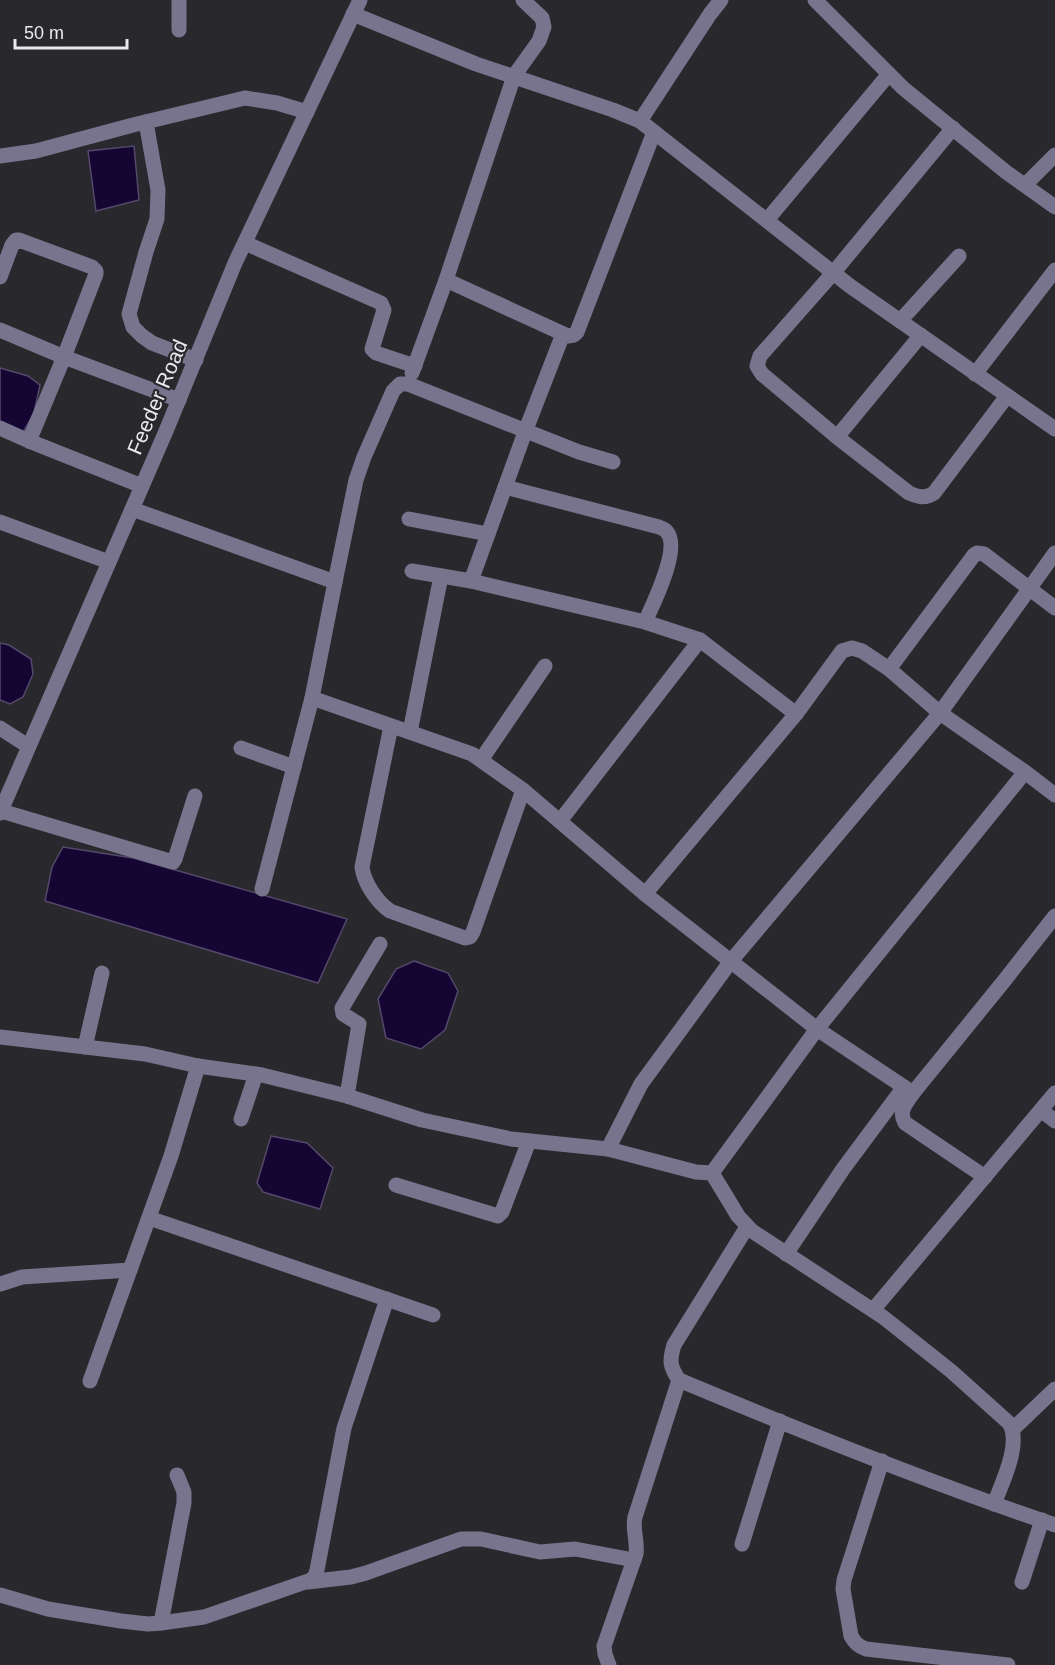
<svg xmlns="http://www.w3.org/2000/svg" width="1055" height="1665" font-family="Helvetica,sans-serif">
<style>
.water{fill:#140532;stroke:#54496a;stroke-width:1.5}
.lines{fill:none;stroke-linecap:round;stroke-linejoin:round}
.minor{stroke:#78748d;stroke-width:15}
.labels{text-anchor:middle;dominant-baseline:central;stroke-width:4.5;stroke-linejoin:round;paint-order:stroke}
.street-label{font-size:21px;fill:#eae9ed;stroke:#29282d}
</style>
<rect width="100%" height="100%" fill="#29282d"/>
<!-- water -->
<g class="water">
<path d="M134,146L139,200L96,211L88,151Z"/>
<path d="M0,368L28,376L40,385L34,413L22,434L0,431Z"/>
<path d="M0,643L9,645L31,659L33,674L23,697L10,704L0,700Z"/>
<path d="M63,847L133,858L347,919L318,983L45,901L52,867Z"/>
<path d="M414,961L448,973L458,991L445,1030L421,1049L386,1038L378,999L396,969Z"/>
<path d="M271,1136L307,1143L333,1168L320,1209L263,1192L257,1183Z"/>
</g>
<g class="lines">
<!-- minor -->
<g class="minor">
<path d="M523,0L542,18L544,27L539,41L514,76L446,280L568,336L574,335L577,332L654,132"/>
<path d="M815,0L903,88L1006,172L1055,207"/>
<path d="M353,14L476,64L613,110L640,121L850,286L1055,429"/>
<path d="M179,30V0"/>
<path d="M640,121L710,14L721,0"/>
<path d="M146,122L158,190L157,219L146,252L129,314L133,327L142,336L152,343L196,360"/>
<path d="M953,128L834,272L760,356L757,366L762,374L837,437L909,493C918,497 925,499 934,493L1007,396"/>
<path d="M0,156L36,151L133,125L245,98L277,103L307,112"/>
<path d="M1025,185L1055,155"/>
<path d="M767,220L889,74"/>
<path d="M245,243L381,303L384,310L372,349L376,353L415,366"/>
<path d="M0,277L12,245L16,240H19L92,267L96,271V274L64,357L179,400"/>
<path d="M900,321L959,256"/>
<path d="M0,330L64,357L29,441"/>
<path d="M412,373L446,280"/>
<path d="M975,374L1055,270"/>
<path d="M0,428L29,441L142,486"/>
<path d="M837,437L921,335"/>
<path d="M505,487L659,527C662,528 666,530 667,532C681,549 653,604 645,622"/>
<path d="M132,509L335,582L312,698L262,889"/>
<path d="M409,519L488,534"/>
<path d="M0,522L109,562"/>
<path d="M412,571L471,581L645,622L700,640L796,714"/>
<path d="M471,581L525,432L563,334"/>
<path d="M335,582L356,480L364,457L393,391L400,384H408L579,452L613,462"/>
<path d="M889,669L974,555L977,553L984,554L1055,608"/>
<path d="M312,698L472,754L523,790L645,894L817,1029L913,1093"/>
<path d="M391,726L362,867C364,883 377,902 390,911L465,938L470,937L473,932L523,790"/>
<path d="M0,728L28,746"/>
<path d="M410,732L441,576"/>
<path d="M241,748L294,767"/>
<path d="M481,760L545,666"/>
<path d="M1,811L173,862L175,859L195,796"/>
<path d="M0,813L166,431L235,263L360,0"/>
<path d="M560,821L700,640"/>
<path d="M645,894L796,714L842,651L852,648L862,651L889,669L940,713L1025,772L1055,795"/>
<path d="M0,1037L145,1054L198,1066L262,1075L347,1096L422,1120L511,1139L608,1149L696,1172L712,1173L817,1029L1025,772"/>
<path d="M85,1047L102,973"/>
<path d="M347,1096L359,1024L343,1014L342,1008L380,944"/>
<path d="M1041,1110L1055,1121"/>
<path d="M241,1119L256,1074"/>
<path d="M608,1149L641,1084L731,961L940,713L1055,553"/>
<path d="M712,1173L738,1216L752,1231L883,1317L951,1371L1009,1423C1022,1443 1002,1483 994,1504"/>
<path d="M985,1177L905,1123C898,1111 906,1104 913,1093L1004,981L1055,916"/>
<path d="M396,1185L498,1216L502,1212L529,1141"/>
<path d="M149,1218L433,1315"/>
<path d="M747,1227L674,1345C669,1361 670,1367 679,1380C803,1432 928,1482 1055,1525"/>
<path d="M786,1254L843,1169L904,1087"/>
<path d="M0,1284L22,1277L130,1270"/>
<path d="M873,1310L1055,1093"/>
<path d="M90,1381L171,1156L198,1066"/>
<path d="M1013,1429L1055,1389"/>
<path d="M882,1461L844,1580L843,1589L851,1636C855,1643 858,1646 866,1649L1008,1665"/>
<path d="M742,1544L780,1421"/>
<path d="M308,1582L351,1577L366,1573L461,1539H481L540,1552L575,1549L634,1560"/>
<path d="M1022,1582L1042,1520"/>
<path d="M0,1595L48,1609L121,1621L148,1624L161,1623L204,1617L311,1580L315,1576L317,1570L344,1428L387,1299"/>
<path d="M161,1623L184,1503V1492L177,1475"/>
<path d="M609,1665L605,1654L604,1646L636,1554C638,1542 632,1529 635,1517L679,1380"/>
</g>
</g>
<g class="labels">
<!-- street labels -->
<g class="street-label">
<text transform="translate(157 397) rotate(-67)">Feeder Road</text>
</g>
</g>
<!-- scale -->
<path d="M15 39v9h112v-9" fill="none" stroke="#eae9ed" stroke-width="3"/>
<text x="24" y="39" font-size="18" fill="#eae9ed" stroke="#29282d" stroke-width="4.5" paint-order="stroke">50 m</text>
</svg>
